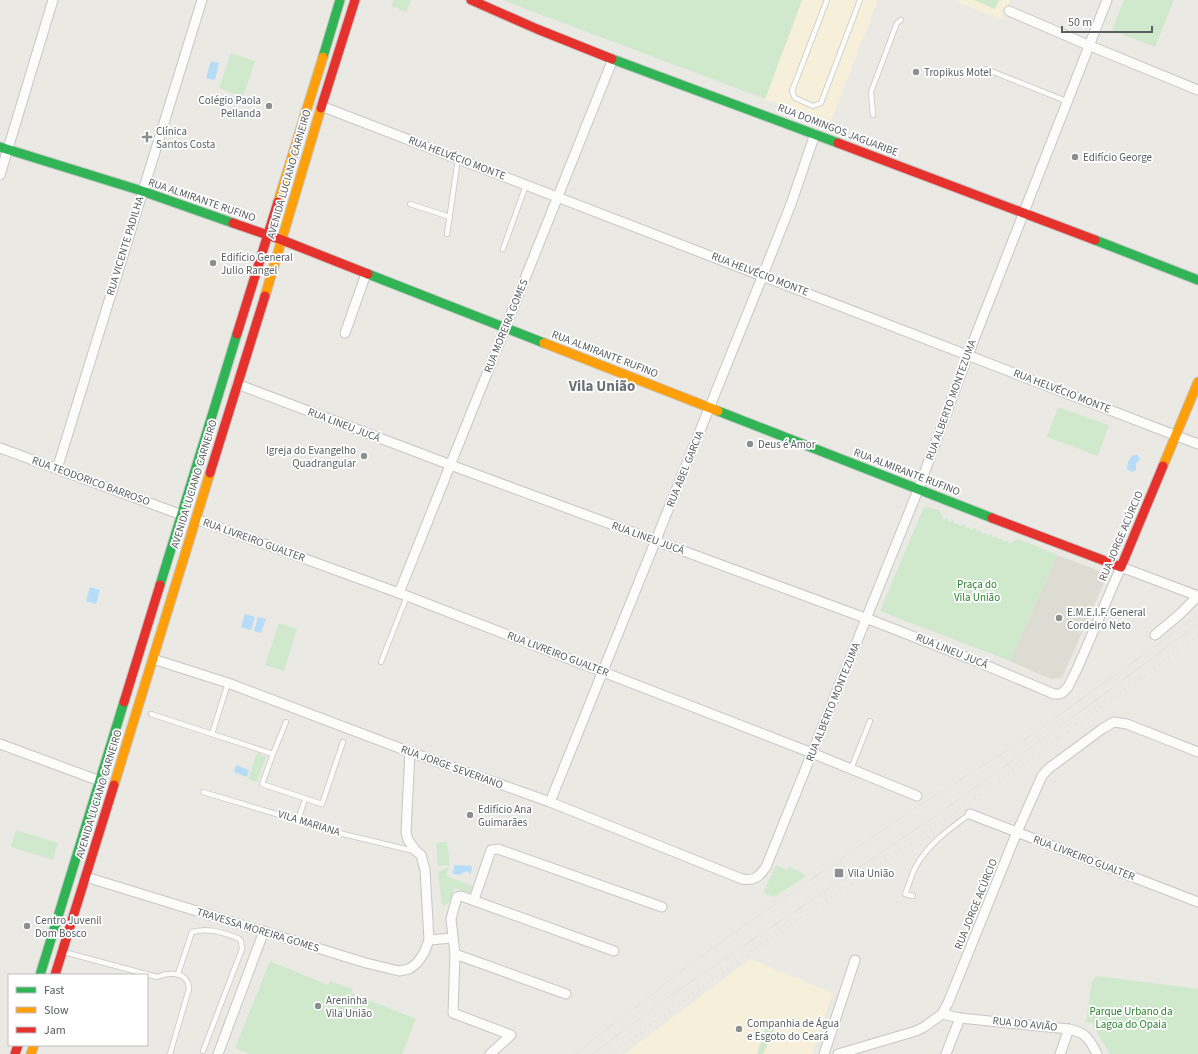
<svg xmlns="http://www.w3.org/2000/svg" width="1198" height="1054" font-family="'Source Sans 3',sans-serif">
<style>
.commercial{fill:#f6f0db}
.education{fill:#dddcd3}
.green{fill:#d0e9cd}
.water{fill:#b6dcf7}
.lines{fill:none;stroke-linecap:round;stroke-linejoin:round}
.lane-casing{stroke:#c6c6c5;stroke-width:6}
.street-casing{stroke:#c6c6c5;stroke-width:11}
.fast-casing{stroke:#c5c6c5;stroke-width:11}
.slow-casing{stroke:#c5c6c5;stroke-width:11}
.jam-casing{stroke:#c5c6c5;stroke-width:11}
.lane{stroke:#fcfcfb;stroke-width:4.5}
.street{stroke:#fcfcfb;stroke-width:9}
.fast{stroke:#30b455;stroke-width:9}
.slow{stroke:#ff9f0a;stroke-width:9}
.jam{stroke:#e5322d;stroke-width:9}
.tram{stroke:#e2e2e1;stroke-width:1}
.rail{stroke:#e2e2e1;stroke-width:3;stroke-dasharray:1 5;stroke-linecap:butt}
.poi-dot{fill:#8c8f90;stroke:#fff;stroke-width:1.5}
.labels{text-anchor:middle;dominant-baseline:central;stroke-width:3.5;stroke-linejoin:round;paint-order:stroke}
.poi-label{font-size:11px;fill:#595e63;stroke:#fff;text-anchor:start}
.street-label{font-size:11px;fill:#595e63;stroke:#fff}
.park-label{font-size:11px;fill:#2a822e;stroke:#fff}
.district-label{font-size:15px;font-weight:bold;fill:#6a7075;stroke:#fff}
</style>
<rect width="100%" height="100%" fill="#eae9e4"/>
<!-- commercial -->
<g class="commercial">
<path d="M802,0H878L830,124L765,99Z"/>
<path d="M953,0H1010L1002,20Z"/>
<path d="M750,959L833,993L812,1054H624Z"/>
</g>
<!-- education -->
<path class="education" d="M1057,555L1108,574L1062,678L1051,679L1010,661Z"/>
<!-- green -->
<g class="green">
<path d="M394,0H411L406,12L391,6Z"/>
<path d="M502,0H802L765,99Z"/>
<path d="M974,0H999L995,9Z"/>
<path d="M1124,0H1174L1155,47L1112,30Z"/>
<path d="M231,53L255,61L243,97L219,88Z"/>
<path d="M1058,407L1109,425L1098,456L1047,437Z"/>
<path d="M926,507L939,510L944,520L947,518L949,522L953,520L955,524L958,523L960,526L964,524L966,528L969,527L971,530L975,528L977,532L980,531L982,534L986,533L987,536L991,534L993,538L996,536L998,540L1002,538L1003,542L1007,540L1009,544L1019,539L1057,555L1010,661L880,611L923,509Z"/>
<path d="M279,623L297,629L284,671L265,665Z"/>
<path d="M257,753L266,757L257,782L248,779Z"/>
<path d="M16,830L58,843L53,860L11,847Z"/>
<path d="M447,842L450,865L438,866L436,843Z"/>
<path d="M776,865L787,870L789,867L804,874L806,876L774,897L763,893Z"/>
<path d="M449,867L446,876L473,886L471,892L469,893L454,888C452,896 451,905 442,906L438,872Z"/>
<path d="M270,961L328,985L330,981L353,989L351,993L416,1019L402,1054H250L235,1048Z"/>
<path d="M1097,976L1198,989V1054H1110L1092,1023L1086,1022L1092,981Z"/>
<path d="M766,1025L775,1028L763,1054H757Z"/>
</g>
<!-- water -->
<g class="water">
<path d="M211,61L219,63L215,80L206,78Z"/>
<path d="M1133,455H1137L1140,459L1136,464V470L1132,472L1127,469C1127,463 1129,459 1133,455Z"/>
<path d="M90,587L100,590L96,604L86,601Z"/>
<path d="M245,614L255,617L251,630L241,627Z"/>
<path d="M258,617L266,619L261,633L254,631Z"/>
<path d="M236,765L249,770L247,777L234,772Z"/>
<path d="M454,865L472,866L471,874L466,871L459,875L454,874L452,872L454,869Z"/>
</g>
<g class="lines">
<defs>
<g id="lane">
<path d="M827,0L792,91L795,98L813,106L821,103L860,0"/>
<path d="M986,69L1066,101"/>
<path d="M873,115L871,92L897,23L901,20"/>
<path d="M410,204L450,217"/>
<path d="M447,234L458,159"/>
<path d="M503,249L526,185"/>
<path d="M381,662L407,596"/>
<path d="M151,714L212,734L228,683"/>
<path d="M212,734L273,754L286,722"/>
<path d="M273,754L262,784L322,804L343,742"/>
<path d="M851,769L870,721"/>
<path d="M203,792L343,834L414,851"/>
<path d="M298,820L304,802"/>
<path d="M913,896L905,894C909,885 911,876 915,868C927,845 949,829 970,814"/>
<path d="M64,952L157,977C170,972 188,971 189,989L170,1054"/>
<path d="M178,974L192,932C209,927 223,933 238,938L241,941L242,949L203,1051"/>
</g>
<g id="street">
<path d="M1009,11L1088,45L1198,90"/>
<path d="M321,106L1198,444"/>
<path d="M0,175L53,0"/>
<path d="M345,333L366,274"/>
<path d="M237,384L464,470L876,622L971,659L1054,694H1059L1062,693L1068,687L1077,669L1121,567L1198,596"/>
<path d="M0,448L182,515"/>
<path d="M57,469L202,0"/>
<path d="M196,519L407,596L812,753L917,796"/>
<path d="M399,593L613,59"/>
<path d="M1155,635L1180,614L1198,596"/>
<path d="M153,659L228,683L410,752L550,802L742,879C754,881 759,877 766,867L918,490L968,355L1107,0"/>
<path d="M0,744L100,781"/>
<path d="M550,802L763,275L791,204L815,134"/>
<path d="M970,814L1198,902"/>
<path d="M86,877L366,963L399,971L409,969L417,963L424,953L429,940L425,870L421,855L416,851L408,840L406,832L410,752"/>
<path d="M474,900L491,850L498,849L662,907"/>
<path d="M429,940L452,938"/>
<path d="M455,954L453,1013L511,1035L490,1054"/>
<path d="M566,994L455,954L451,919L457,897L461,896L614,951"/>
<path d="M942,1014L960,1018L1069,1029C1086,1033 1089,1038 1097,1054"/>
<path d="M218,1054L264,931"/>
<path d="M824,1054L855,960"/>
<path d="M838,1054L916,1031L924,1027L942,1014L948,1003L1017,832L1042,776L1048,769L1102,729L1114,722L1127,724L1198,752"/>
<path d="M946,1054L960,1018"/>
<path d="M1060,1054L1069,1029"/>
</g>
<g id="fast">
<path d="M323,57L340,0"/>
<path d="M612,59L838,143"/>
<path d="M0,147L142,191L233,223"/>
<path d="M1095,240L1198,280"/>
<path d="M368,274L544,343"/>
<path d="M718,411L992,518"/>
<path d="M160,585L237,334"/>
<path d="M40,975L124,702"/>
</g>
<g id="slow">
<path d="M278,202L323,57"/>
<path d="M265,296L321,108"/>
<path d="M544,343L718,411"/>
<path d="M1163,466L1198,382"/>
<path d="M114,785L210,473"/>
<path d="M31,1054L34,1045"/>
</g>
<g id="jam">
<path d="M471,0L537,29L612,59"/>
<path d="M321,108L355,0"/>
<path d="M838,143L1095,240"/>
<path d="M233,223L282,240L368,274"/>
<path d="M237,334L278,202"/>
<path d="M210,473L265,296"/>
<path d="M992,518L1121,567L1163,466"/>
<path d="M124,702L160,585"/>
<path d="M55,975L114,785"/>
<path d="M15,1054L18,1045"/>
</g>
</defs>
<!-- lane casing -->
<use href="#lane" class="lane-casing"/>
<!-- street casing -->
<use href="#street" class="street-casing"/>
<!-- fast casing -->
<use href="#fast" class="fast-casing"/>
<!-- slow casing -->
<use href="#slow" class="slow-casing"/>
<!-- jam casing -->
<use href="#jam" class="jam-casing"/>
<!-- lane -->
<use href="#lane" class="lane"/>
<!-- street -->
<use href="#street" class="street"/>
<!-- fast -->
<use href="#fast" class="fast"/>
<!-- slow -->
<use href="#slow" class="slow"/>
<!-- jam -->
<use href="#jam" class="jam"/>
<!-- tram -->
<g class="tram">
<path d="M575,1054L696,960L752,920L912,810L1033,734L1198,615"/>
<path d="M592,1054L680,989L941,812L1092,703L1198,624"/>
</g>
<!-- rail -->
<path class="rail" d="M611,1054L682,1001L765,942L911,843L1043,750L1198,635"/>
</g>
<!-- markers -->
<g class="poi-dot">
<circle cx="916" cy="72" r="4"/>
<circle cx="269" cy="106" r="4"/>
<path d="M145 131h4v4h4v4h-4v4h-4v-4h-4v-4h4z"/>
<circle cx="1075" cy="157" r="4"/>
<circle cx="213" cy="263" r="4"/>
<circle cx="750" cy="444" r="4"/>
<circle cx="364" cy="456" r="4"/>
<circle cx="1059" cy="618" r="4"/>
<circle cx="470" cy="815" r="4"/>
<rect x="834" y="868" width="10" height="10" rx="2"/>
<circle cx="27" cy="926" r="4"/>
<circle cx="318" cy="1006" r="4"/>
<circle cx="739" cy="1029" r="4"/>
</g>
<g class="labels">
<!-- poi labels -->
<g class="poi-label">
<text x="924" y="72">Tropikus Motel</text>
<text x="261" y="100" text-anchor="end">Colégio Paola<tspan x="261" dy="13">Pellanda</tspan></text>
<text x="156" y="131">Clínica<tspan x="156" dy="13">Santos Costa</tspan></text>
<text x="1083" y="157">Edifício George</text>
<text x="221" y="257">Edifício General<tspan x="221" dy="13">Julio Rangel</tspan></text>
<text x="758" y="444">Deus é Amor</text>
<text x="356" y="450" text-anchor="end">Igreja do Evangelho<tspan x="356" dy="13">Quadrangular</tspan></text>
<text x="1067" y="612">E.M.E.I.F. General<tspan x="1067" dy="13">Cordeiro Neto</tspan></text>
<text x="478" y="809">Edifício Ana<tspan x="478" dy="13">Guimarães</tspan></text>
<text x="848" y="873">Vila União</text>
<text x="35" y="920">Centro Juvenil<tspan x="35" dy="13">Dom Bosco</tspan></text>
<text x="326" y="1000">Areninha<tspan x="326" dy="13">Vila União</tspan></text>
<text x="747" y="1023">Companhia de Água<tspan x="747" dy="13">e Esgoto do Ceará</tspan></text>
</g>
<!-- street labels -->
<g class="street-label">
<text transform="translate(838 130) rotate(21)">RUA DOMINGOS JAGUARIBE</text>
<text transform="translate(457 158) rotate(21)">RUA HELVÉCIO MONTE</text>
<text transform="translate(289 174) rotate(-74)">AVENIDA LUCIANO CARNEIRO</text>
<text transform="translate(202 200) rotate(19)">RUA ALMIRANTE RUFINO</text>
<text transform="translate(125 246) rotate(-73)">RUA VICENTE PADILHA</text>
<text transform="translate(760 274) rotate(21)">RUA HELVÉCIO MONTE</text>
<text transform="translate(506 326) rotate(-68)">RUA MOREIRA GOMES</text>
<text transform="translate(605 354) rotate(21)">RUA ALMIRANTE RUFINO</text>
<text transform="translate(1062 391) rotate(21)">RUA HELVÉCIO MONTE</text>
<text transform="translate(951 400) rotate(-70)">RUA ALBERTO MONTEZUMA</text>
<text transform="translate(344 425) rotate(21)">RUA LINEU JUCÁ</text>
<text transform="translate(685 469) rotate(-68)">RUA ABEL GARCIA</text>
<text transform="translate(907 472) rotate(21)">RUA ALMIRANTE RUFINO</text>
<text transform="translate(91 481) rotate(20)">RUA TEODORICO BARROSO</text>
<text transform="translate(194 484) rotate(-73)">AVENIDA LUCIANO CARNEIRO</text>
<text transform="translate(1121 536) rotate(-67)">RUA JORGE ACÚRCIO</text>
<text transform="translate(648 538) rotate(20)">RUA LINEU JUCÁ</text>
<text transform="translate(254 540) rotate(20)">RUA LIVREIRO GUALTER</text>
<text transform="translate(952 651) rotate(22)">RUA LINEU JUCÁ</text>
<text transform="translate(558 654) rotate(21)">RUA LIVREIRO GUALTER</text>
<text transform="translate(833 702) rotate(-68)">RUA ALBERTO MONTEZUMA</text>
<text transform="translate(452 767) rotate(20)">RUA JORGE SEVERIANO</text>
<text transform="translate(99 794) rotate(-73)">AVENIDA LUCIANO CARNEIRO</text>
<text transform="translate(309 823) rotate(17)">VILA MARIANA</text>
<text transform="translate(1084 858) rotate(21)">RUA LIVREIRO GUALTER</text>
<text transform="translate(976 904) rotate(-68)">RUA JORGE ACÚRCIO</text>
<text transform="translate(258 930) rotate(17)">TRAVESSA MOREIRA GOMES</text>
<text transform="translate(1025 1024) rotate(6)">RUA DO AVIÃO</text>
</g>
<!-- park labels -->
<g class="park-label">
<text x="977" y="584">Praça do<tspan x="977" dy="13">Vila União</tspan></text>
<text x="1131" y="1011">Parque Urbano da<tspan x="1131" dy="13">Lagoa do Opaia</tspan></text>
</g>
<!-- district labels -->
<g class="district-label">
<text x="602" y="386">Vila União</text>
</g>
</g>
<!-- legend -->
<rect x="8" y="974" width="140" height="72" fill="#ffffff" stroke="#bdbfc1"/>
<rect x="16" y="987" width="20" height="6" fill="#30b455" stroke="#bdbfc1"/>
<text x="44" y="994" font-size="12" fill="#595e63">Fast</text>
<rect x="16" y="1007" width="20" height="6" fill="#ff9f0a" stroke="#bdbfc1"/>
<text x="44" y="1014" font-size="12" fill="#595e63">Slow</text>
<rect x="16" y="1027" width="20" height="6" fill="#e5322d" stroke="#bdbfc1"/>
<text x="44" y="1034" font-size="12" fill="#595e63">Jam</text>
<!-- scale -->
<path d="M1062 26v6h90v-6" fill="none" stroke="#595e63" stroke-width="2"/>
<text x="1068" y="26" font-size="12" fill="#595e63" stroke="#ffffff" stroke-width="3" paint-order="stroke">50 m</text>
</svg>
